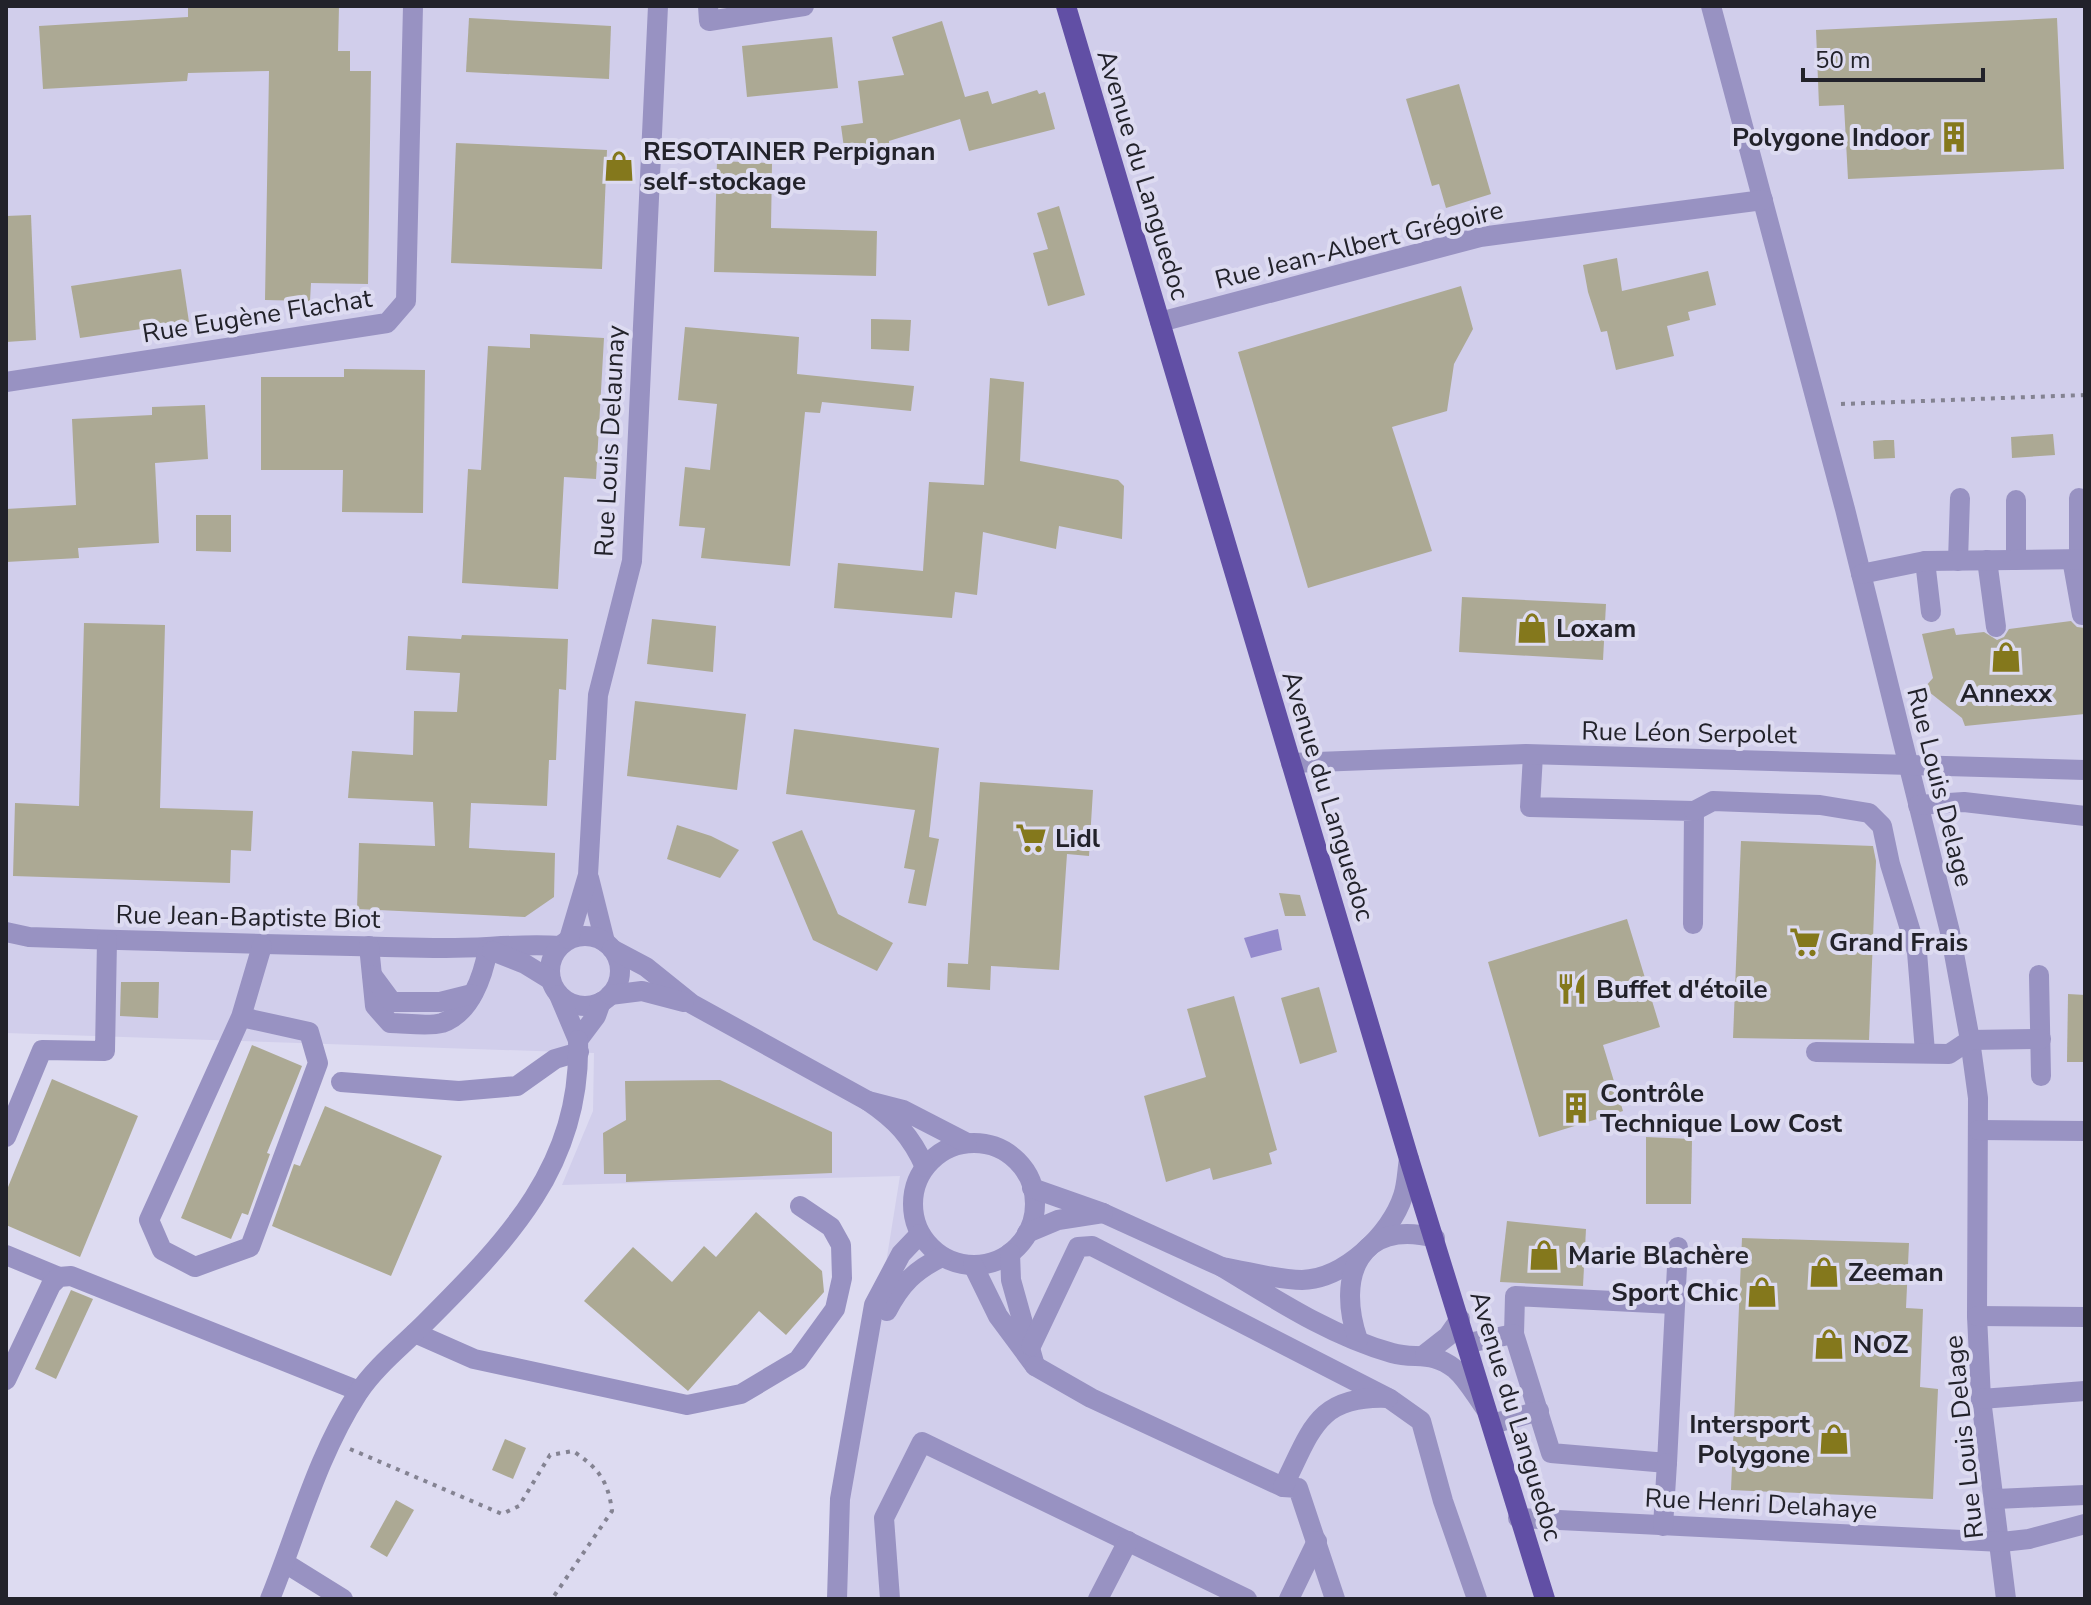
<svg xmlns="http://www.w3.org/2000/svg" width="2091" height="1605" font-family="'Nunito Sans',sans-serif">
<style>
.built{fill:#d1ceeb}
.water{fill:#948acc}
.building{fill:#aca994}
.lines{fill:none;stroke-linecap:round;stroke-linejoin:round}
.path{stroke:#848392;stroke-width:4;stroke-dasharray:4 6;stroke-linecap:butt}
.minor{stroke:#9892c2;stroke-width:20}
.major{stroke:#614fa5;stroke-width:20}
.labels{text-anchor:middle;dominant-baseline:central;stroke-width:8;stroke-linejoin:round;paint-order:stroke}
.poi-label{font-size:26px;font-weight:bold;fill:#22222a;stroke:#dddbf1;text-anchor:start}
.street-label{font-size:26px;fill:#22222a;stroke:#dddbf1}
</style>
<rect width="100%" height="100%" fill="#dddbf1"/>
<!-- built -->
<path class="built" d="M6,6H2085V1599H842L845,1518L900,1176L562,1185L593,1111L594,1053L6,1033Z"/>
<!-- water -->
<path class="water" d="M1278,929L1282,950L1251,958L1244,938Z"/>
<!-- building -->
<g class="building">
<path d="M188,6H339L338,51H350V71H371L368,284L311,283L310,301L265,300L269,71L188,73L187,81L43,89L39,26L188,17Z"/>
<path d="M469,18L611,26L609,79L466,72Z"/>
<path d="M2057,18L2064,169L1848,179L1844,105L1819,106L1816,30Z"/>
<path d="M942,21L965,97L988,91L992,104L1037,90L1039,94L1045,92L1055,129L969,151L960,119L889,141V146L876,147V152L845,155L841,126L863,123L858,81L904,75L892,37Z"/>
<path d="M832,37L838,88L747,97L742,46Z"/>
<path d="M1459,84L1491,194L1446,208L1439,184L1432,186L1406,99Z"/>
<path d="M456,143L607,150L602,269L451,263Z"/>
<path d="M717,161L772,163L771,228L877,231L876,276L714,272Z"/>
<path d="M1059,206L1085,295L1048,306L1033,253L1048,249L1037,213Z"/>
<path d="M31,215L36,340L6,342V216Z"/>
<path d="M1617,258L1622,291L1708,271L1716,305L1688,312L1690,320L1667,326L1674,356L1616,370L1607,331L1601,332L1588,292L1583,265Z"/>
<path d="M181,269L189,322L80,338L71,286Z"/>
<path d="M1461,286L1473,329L1454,364L1447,411L1392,427L1432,551L1308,588L1238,352Z"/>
<path d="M871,319L911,320L909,351L871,349Z"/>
<path d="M685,327L799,337L797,374L914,386L911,411L822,402L820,413L805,412L790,566L701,558L705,528L679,526L685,467L710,470L717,404L678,400Z"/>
<path d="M530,334L604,338L596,479L564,477L558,589L462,583L468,469L481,470L488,346L530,348Z"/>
<path d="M344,369L425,370L423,513L342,512L343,470H261V377H344Z"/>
<path d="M990,378L1024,382L1020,461L1118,480L1124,486L1122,539L1059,526L1056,549L983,532L977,595L955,592L952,618L834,608L838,563L923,571L929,482L984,485Z"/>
<path d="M205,405L208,459L155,463L159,543L78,548L79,558L6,562V509L76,505L72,419L152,415V407Z"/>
<path d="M2053,434L2055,455L2012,458L2011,437Z"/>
<path d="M1885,440H1894L1895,458L1874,459L1873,441Z"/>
<path d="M196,515H231V552L196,551Z"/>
<path d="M1462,597L1606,604L1603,660L1459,652Z"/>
<path d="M652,619L716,626L713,672L647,664Z"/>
<path d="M2071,621L2077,627L2085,628V714L1965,726L1962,718L1924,688L1933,678L1922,634L1954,628L1956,635L1984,632L1997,640L2004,637L2009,629Z"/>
<path d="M84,623L165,625L160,808L253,811L251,851L231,850L230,883L13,876L15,803L79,806Z"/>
<path d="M462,635L568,639L566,690L559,689L556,760H549L547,806L471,803L469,848L555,853L554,897L525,917L357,909L359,843L435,846L433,802L348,798L352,751L413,755L414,711L457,712L460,673L406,670L408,636L461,639Z"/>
<path d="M635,701L746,714L737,790L627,776Z"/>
<path d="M794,729L939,748L929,837L939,839L926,906L908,903L915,870L904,868L915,810L786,794Z"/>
<path d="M980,782L1093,790L1089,856L1067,854L1059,970L991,966L990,990L947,987L948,963L968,964Z"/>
<path d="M677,825L711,836L739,850L720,878L667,859Z"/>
<path d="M802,830L838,914L893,943L877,971L813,940L772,842Z"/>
<path d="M1741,841L1873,846L1876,861L1869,1040L1733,1038Z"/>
<path d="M1279,893L1300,895L1306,916H1285Z"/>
<path d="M1627,919L1660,1027L1603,1045L1623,1111L1539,1137L1488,962Z"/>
<path d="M121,982H159L158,1018L120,1016Z"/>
<path d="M1319,987L1337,1052L1300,1064L1281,998Z"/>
<path d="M2068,994L2085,995V1062H2067Z"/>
<path d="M1234,996L1277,1150L1269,1153L1272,1164L1213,1180L1210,1168L1166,1182L1144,1096L1206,1077L1187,1009Z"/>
<path d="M252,1045L302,1066L267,1153L270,1154L248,1215L242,1213L231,1239L181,1218Z"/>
<path d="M52,1079L138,1116L80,1257L6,1225V1192Z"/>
<path d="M720,1080L832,1132V1173L626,1182V1174H604L603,1133L626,1120L625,1081Z"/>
<path d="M325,1106L442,1156L391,1276L272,1226L294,1164L300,1166Z"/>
<path d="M1646,1137L1692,1139L1691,1204H1646Z"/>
<path d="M756,1212L822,1271L824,1292L786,1335L759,1311L688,1391L584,1301L633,1247L672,1282L704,1246L716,1257Z"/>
<path d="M1507,1221L1586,1229L1583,1286L1500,1282Z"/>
<path d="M1742,1238L1909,1243L1906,1308L1923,1309L1920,1387L1938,1389L1933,1499L1731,1490Z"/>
<path d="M71,1290L93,1299L56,1379L35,1369Z"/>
<path d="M505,1439L526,1448L513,1479L492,1470Z"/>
<path d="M396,1500L414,1510L387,1557L370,1547Z"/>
</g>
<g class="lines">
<!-- path -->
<g class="path">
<path d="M1841,404L2085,395"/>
<path d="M350,1449L502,1514L519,1506L550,1455L573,1451C598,1468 608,1480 612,1511L552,1599"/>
</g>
<!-- minor -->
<g class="minor">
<path d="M708,6L709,21L804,6"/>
<path d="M1711,6L1845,509L1950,932L1970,1040L1978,1098L1977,1316L1981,1399L2006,1599"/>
<path d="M1160,322L1480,237L1763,200"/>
<path d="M6,382L387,323L406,301L413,6"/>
<path d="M2079,498V559"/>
<path d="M2016,500V560"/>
<path d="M2072,559L2082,615"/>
<path d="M1987,560L1996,627"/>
<path d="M1925,561L1931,612"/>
<path d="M1958,561L1960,498"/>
<path d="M1861,574L1925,561L2085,559"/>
<path d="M1533,755L1530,807L1694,811L1693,924"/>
<path d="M1291,763L1526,754L2085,770"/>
<path d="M1918,805L1964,802L2085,816"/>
<path d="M1694,811L1713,801L1820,805L1869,813L1882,826L1890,864L1917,952L1925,1052"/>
<path d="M589,878L605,942"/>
<path d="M6,932L29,937C165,942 302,945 438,948C479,949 519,943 560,946"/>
<circle cx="585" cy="971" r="35"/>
<path d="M569,939L588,875L598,695L632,561L658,6"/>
<path d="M369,946L375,1006L390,1023C405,1023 428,1027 442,1023C471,1013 483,976 488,949"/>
<path d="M612,949L646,967L692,1004L868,1101"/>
<path d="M492,951L525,964L551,980"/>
<path d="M372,975L392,1002H440L472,994"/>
<path d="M2039,975L2041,1076"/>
<path d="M559,995L578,1040L596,1016L601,1002"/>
<path d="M610,995L642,991L684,1002"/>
<path d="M241,1017L309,1032L318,1063L250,1247L195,1267L162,1250L149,1220L241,1017L262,946"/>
<path d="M1816,1052L1949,1054L1970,1040L2041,1039"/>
<path d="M341,1082L459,1091L517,1086L555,1059L579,1052"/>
<path d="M1978,1130L2085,1131"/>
<path d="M6,1137L42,1050L105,1051L107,940"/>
<circle cx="974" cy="1204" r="61"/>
<path d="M1409,1159C1407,1171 1407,1184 1403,1196C1391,1234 1344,1279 1302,1280C1276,1280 1247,1271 1222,1267C1275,1299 1331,1336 1392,1353C1416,1360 1431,1350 1455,1369C1467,1379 1476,1396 1485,1408"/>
<path d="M925,1167C911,1136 896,1120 868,1101L903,1110L967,1143"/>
<path d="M1103,1213L1222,1267"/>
<path d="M1027,1233L1058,1220L1103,1213L1032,1188"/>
<path d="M6,1255L59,1277"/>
<path d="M973,1265L998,1316L1035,1366L1011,1280L1010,1253"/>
<path d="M887,1311C901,1284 915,1270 942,1257"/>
<path d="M1977,1316L2085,1317"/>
<path d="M415,1333L474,1359L687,1405L741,1394L798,1360L835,1309L842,1278L841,1245L831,1227L800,1206"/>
<path d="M1514,1334L1515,1296L1673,1304"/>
<path d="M1358,1340C1336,1277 1359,1218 1435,1238"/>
<path d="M1468,1343L1514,1334L1551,1453L1667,1463L1678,1247"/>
<path d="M1031,1346L1078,1247L1092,1246L1390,1399L1421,1421L1443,1501L1477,1599"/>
<path d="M1425,1354L1448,1336L1460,1319"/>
<path d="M1035,1366L1091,1398L1283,1487L1298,1488L1335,1599"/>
<path d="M6,1380L51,1285L59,1277L71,1276L359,1391"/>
<path d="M1981,1399L2085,1391"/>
<path d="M1492,1424L1539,1411"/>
<path d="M1283,1487C1311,1432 1316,1395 1388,1398"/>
<path d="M1996,1499L2085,1495"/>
<path d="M1518,1518L2002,1542L2029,1539L2085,1524"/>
<path d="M1663,1526L1667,1463"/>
<path d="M285,1563L343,1599"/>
<path d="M270,1599C298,1530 317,1456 358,1393C376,1366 402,1346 425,1323C508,1240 582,1165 578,1040"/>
<path d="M837,1599L840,1499L874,1305L901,1254L920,1234"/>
<path d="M890,1599L884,1518L922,1442L1247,1599"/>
<path d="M1098,1599L1128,1541"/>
<path d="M1289,1599L1317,1541"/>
</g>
<!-- major -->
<path class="major" d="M1066,6L1409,1159L1545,1599"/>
</g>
<!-- icons -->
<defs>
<symbol id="building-bare" viewBox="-9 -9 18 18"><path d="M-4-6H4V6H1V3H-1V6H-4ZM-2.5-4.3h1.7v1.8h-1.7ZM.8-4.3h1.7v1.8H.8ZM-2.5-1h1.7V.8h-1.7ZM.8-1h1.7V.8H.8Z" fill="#84781c" stroke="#dddbf1" stroke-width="2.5" paint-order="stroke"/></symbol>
<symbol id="shop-bare" viewBox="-9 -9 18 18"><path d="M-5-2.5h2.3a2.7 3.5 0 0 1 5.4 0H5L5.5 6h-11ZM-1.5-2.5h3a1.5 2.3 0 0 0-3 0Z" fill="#84781c" stroke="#dddbf1" stroke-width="2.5" paint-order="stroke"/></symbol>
<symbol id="supermarket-bare" viewBox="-9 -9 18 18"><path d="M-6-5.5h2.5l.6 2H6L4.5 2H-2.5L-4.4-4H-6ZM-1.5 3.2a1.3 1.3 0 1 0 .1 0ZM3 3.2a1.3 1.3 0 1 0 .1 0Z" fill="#84781c" stroke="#dddbf1" stroke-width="2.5" paint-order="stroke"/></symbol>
<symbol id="restaurant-bare" viewBox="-9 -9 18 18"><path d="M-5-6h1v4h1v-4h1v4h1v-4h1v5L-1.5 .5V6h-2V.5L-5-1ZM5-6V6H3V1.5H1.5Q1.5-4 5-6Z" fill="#84781c" stroke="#dddbf1" stroke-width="2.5" paint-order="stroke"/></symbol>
</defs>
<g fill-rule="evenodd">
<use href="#building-bare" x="1932" y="115" width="44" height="44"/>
<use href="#shop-bare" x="597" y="144" width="44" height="44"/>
<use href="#shop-bare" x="1510" y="606" width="44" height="44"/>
<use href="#shop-bare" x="1984" y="635" width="44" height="44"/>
<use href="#supermarket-bare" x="1009" y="816" width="44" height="44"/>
<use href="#supermarket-bare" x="1783" y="920" width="44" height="44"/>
<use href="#restaurant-bare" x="1550" y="967" width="44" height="44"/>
<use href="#building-bare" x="1554" y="1086" width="44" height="44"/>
<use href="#shop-bare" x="1522" y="1233" width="44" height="44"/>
<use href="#shop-bare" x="1802" y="1250" width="44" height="44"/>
<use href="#shop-bare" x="1740" y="1270" width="44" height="44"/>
<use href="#shop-bare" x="1807" y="1322" width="44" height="44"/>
<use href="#shop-bare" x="1812" y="1417" width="44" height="44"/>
</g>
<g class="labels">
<!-- poi labels -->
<g class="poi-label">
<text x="1930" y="137" text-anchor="end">Polygone Indoor</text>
<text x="643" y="151">RESOTAINER Perpignan<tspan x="643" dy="30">self-stockage</tspan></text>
<text x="1556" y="628">Loxam</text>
<text x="2006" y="693" text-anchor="middle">Annexx</text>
<text x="1055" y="838">Lidl</text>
<text x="1829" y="942">Grand Frais</text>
<text x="1596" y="989">Buffet d'étoile</text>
<text x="1600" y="1093">Contrôle<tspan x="1600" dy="30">Technique Low Cost</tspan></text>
<text x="1568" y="1255">Marie Blachère</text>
<text x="1848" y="1272">Zeeman</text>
<text x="1738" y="1292" text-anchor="end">Sport Chic</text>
<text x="1853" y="1344">NOZ</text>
<text x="1810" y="1424" text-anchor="end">Intersport<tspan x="1810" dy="30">Polygone</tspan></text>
</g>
<!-- street labels -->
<g class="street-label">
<text transform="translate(1143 175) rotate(73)">Avenue du Languedoc</text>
<text transform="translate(1359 245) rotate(-14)">Rue Jean-Albert Grégoire</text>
<text transform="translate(257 316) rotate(-9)">Rue Eugène Flachat</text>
<text transform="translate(610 441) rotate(-87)">Rue Louis Delaunay</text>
<text transform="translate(1689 733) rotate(1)">Rue Léon Serpolet</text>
<text transform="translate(1940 787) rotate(76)">Rue Louis Delage</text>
<text transform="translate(1328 796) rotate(73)">Avenue du Languedoc</text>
<text transform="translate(248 917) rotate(1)">Rue Jean-Baptiste Biot</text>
<text transform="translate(1516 1416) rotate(73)">Avenue du Languedoc</text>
<text transform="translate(1964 1437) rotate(-96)">Rue Louis Delage</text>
<text transform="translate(1761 1504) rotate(3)">Rue Henri Delahaye</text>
</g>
</g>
<!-- border -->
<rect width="2091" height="1605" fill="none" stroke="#22222a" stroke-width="16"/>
<!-- scale -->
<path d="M1803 68v12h180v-12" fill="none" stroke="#22222a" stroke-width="4"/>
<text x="1815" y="68" font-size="24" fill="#22222a" stroke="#dddbf1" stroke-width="6" paint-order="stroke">50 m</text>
</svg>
